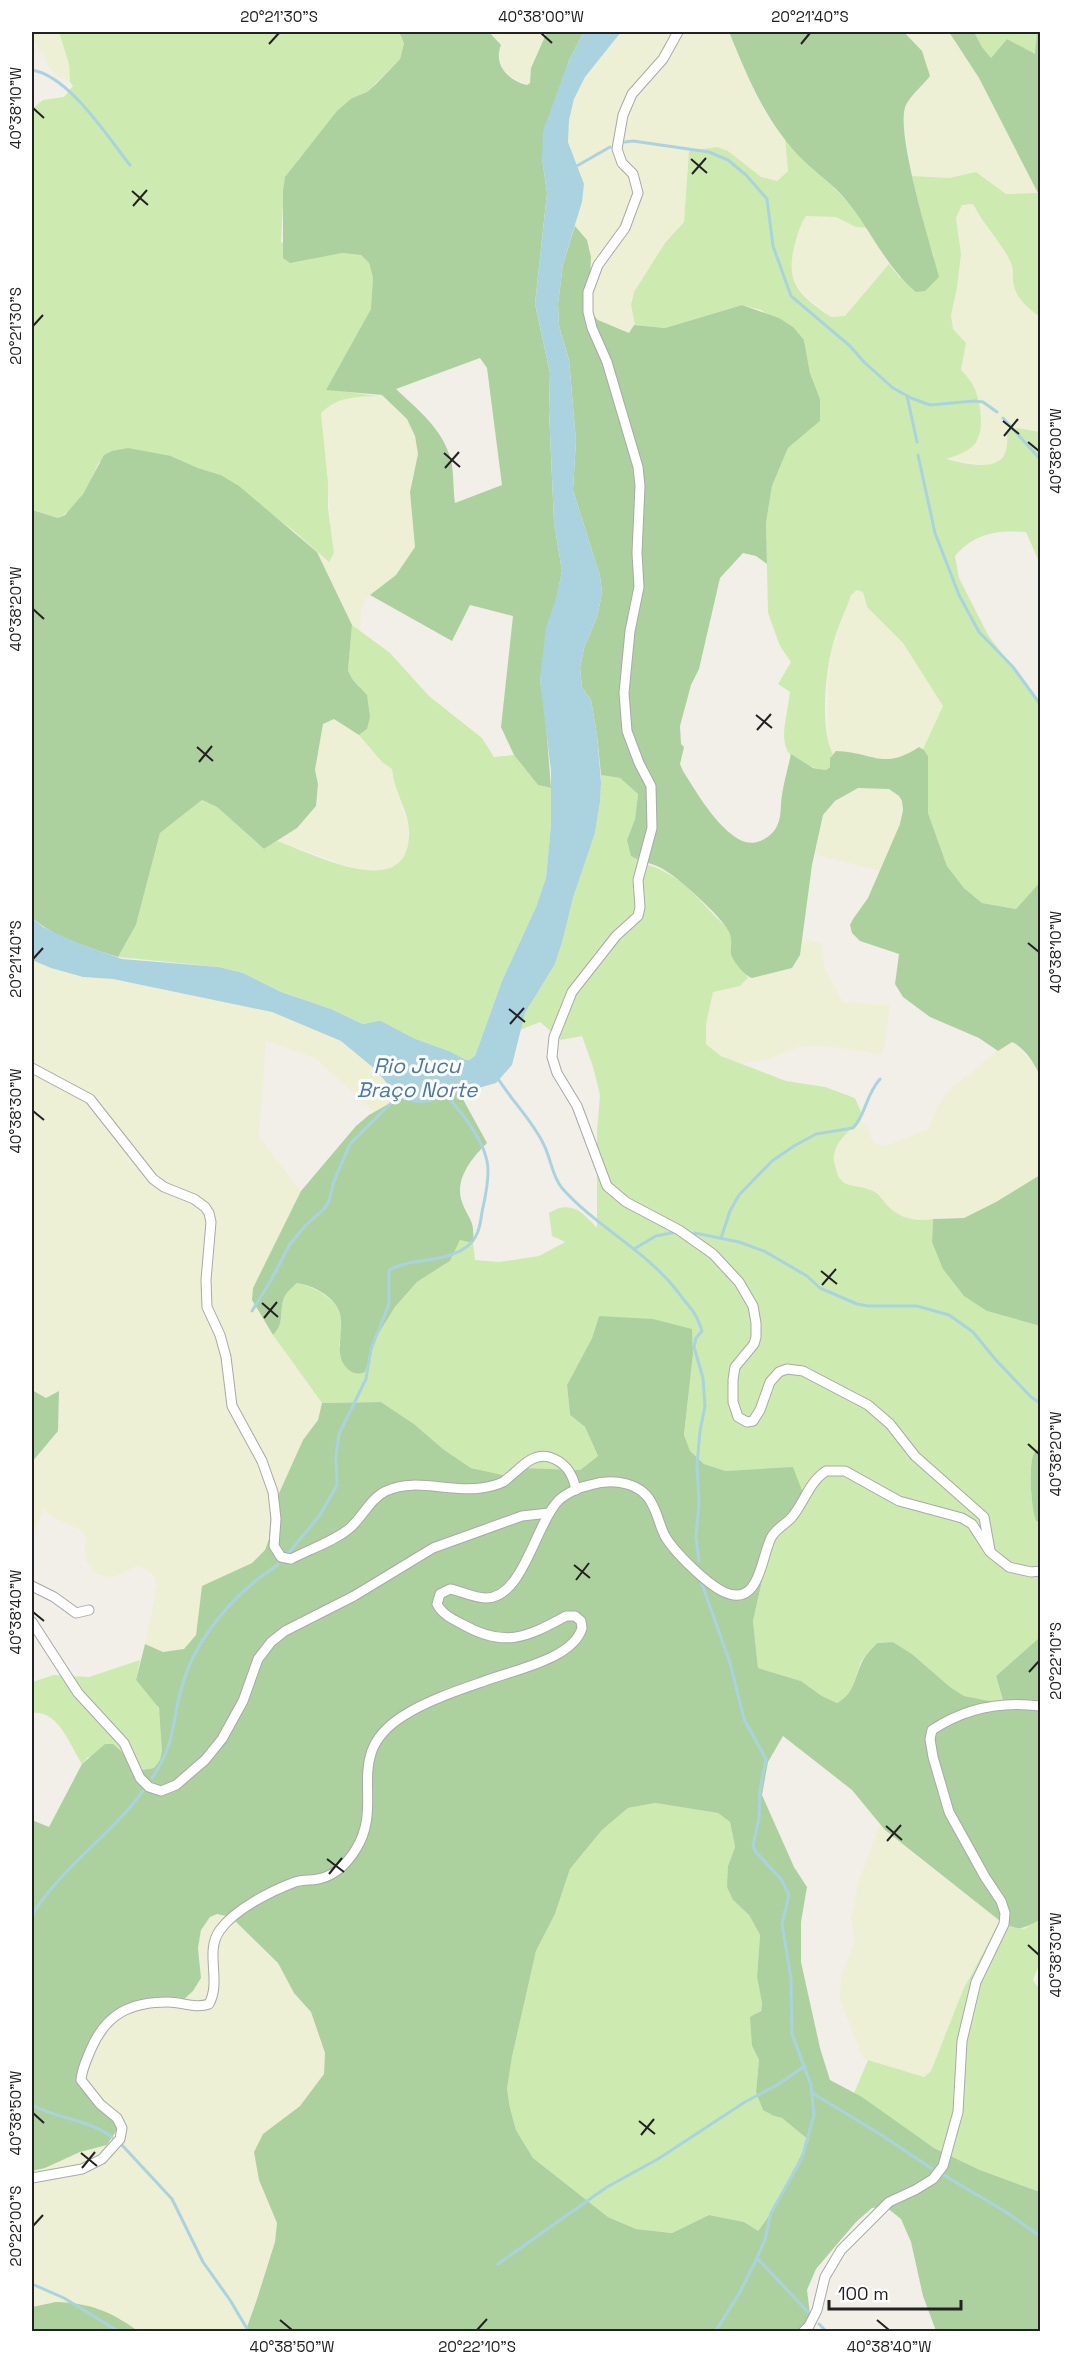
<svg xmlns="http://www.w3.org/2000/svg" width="1072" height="2363" font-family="'Space Grotesk',sans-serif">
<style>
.farmland{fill:#eef0d5}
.grass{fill:#cdebb0}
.forest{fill:#add19e;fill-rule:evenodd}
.water{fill:#aad3df}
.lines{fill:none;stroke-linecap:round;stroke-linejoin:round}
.stream{stroke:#aad3df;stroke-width:3}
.river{stroke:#aad3df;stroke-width:16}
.street-casing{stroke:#a9a9a9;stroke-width:11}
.street{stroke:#fff;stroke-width:9}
.ticks{fill:none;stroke:#222;stroke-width:2}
.labels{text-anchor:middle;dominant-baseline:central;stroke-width:6;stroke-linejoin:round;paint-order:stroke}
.water-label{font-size:21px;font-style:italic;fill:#4a7aab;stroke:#fff}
.neatline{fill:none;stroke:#222;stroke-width:2}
.ticks-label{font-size:15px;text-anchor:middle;fill:#222}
</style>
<rect width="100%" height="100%" fill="#f2efe9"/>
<!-- farmland -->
<g class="farmland">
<path d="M32,32H59L69,64L70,82L56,75L50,68L32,38Z"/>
<path d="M489,32H547L531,68L530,83L527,85L510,76L499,65L498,52L501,45Z"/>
<path d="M621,32H729L751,84L769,119L785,138L788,171L777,181L761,177L747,167L689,151L684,222L665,243L631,305L635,325L629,333L598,320L589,310L587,240L575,226L582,202L584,184L568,142L569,120L574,99L585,77Z"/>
<path d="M904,32H949L979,78L1039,193L1006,194L976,172L949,178L912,176L903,119L910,37Z"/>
<path d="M973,203L980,218L999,242L1012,265L1014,286L1021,301L1040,317V432H1037L1006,452L998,462L985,465L945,459L960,454L982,421L975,388L961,370L966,343L953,329L951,315L957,288L961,254L956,219L962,205Z"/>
<path d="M806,216L836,217L856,227L866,228L889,264L845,316L831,317L805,296L792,279L791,262L801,223Z"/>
<path d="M382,395L407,419L415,436L418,454L410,492L415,547L396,575L365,600L362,608L360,631L352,625L317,552L329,562L331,523L321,413L329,405L351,397Z"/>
<path d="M857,590L863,592L867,607L903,643L943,706L923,749L919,747L900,759L876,760L845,751H837L833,754L828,744V677L832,648L851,595Z"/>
<path d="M334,719L359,735L382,762L392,769V778L409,828L408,845L405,859L393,868L369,871L354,868L277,841L297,828L318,784L315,770L323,724Z"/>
<path d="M874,787L889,789L899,796L902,801L900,824L879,871L815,854L823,815L828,808L850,791L858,788Z"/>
<path d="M802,940L821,943L825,968L843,1002L890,1005L883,1055L835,1047L801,1046L771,1058L742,1064L721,1056L706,1044L705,1024L713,992L747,977L752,978L800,955Z"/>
<path d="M32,960L51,968L83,977L112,979L272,1012L341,1041L376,1070L399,1098L374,1112L315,1058L266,1041L259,1137L301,1191L253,1288L292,1363L309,1382L323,1405L318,1420L303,1440L271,1511L269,1539L265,1550L252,1563L202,1586L196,1636L184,1649L163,1652L145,1644L157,1586L154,1576L146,1569L137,1566L119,1575L109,1577L96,1574L88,1565L85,1554V1537L81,1530L54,1518L44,1509L32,1536V1462L58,1431L59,1391L46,1398L32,1390Z"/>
<path d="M1012,1042L1016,1044L1035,1065L1040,1076V1175L996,1202L964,1218L943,1217L925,1221L901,1217L892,1211L874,1191L846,1184L838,1178L833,1158L841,1138L852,1126L860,1121L867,1126L873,1142L884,1146L929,1129L936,1108L947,1092L998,1050Z"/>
<path d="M880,1824L904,1846L1000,1921L963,1990L931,2071L924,2078L863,2058L840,2000L841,1977L854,1942L851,1918L858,1883Z"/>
<path d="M216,1914L231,1916L278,1963L294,1993L311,2012L325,2053L324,2074L300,2106L285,2116L271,2204L277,2223L275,2242L247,2327L243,2332L138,2331L122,2320L56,2302L32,2307V2171L45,2168L80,2152L107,2145L93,2103L83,2091L78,2076L103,2029L201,1961L198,1948L201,1930L210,1917Z"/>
</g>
<!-- grass -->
<g class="grass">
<path d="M59,32H399L404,43L400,59L367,92L352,98L298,160L283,205L281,242L322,256L342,253L361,255L369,263L373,278L372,309L327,389L376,396C355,397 337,397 321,413L328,483V508L334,553L329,562L295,532L221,475L198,468L171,456L99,462C90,482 79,508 58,518L32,510V109L43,100L64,97L73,86L70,82L69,64Z"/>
<path d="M974,32H1037L1035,55L1007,39L991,58L982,47Z"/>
<path d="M785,138C810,169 846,192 866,228L856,227L836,217L806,216C799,226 797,237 794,248C785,285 802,297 831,317L845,316L889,264L900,278L934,257L927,237L912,176L949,178L976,172L1006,194L1039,193L1040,197V317C1029,308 1018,301 1014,286C1012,278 1014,270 1011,263C1001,241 983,225 973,204L962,205L956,218L961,254L957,288L951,315L953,329L966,343L961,370C966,375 972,382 975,389C981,405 986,434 972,447C964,453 955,456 946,459C962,463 1001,474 1006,450C1008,444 1007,437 1007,431L1017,428L1040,432V564L1026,532C997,530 975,533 955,556L959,578L988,635L1040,703V882L1016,909L982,903L964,888L947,866L928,813V756L923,749L943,706L903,643L867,607L863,592L857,590L851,595C845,613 836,630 832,648C825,674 820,731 833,754L831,756L830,767L826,770C769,761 785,733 790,692L778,684L791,662L780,646L768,613L766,523L772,486L788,448L820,421V399L810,373L804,340L761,310L742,305L665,328L635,325L631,305L634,292L665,243L684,222L689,151L717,147L728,151L761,177L777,181L788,171Z"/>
<path d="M352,625L390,653L429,696L482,738L494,757L514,755L538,785L551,788V825L546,878L536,907L502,981L475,1056L469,1060L446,1058L419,1051L331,1009L281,992L243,973L219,967L118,957L136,925L160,833L202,800L217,807L264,849L277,841C314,854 412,906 409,830C408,809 393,790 392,769L382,762L359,735L367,729L360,687L353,680L348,671Z"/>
<path d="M601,775L620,778L638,794L635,819L627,840L644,864C674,871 694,893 714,915C719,921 727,926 730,933C733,941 730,948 732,955C734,963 743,971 748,978L740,986L713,992L706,1024V1044L721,1056L786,1081L825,1087L855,1098L862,1114C857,1128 839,1134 834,1155C833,1160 835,1165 836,1169C841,1191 857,1183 873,1191C878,1193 883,1200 886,1204C898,1218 915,1222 933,1219L932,1242L987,1311L1040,1326V1446C1038,1448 1036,1450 1034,1453C1028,1464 1031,1509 1036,1521L1040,1522V1637L996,1676L1004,1705L964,1696L950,1687L912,1654L893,1642L877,1643C872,1649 865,1655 861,1662C854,1679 854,1694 837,1703L822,1696L801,1681L758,1668L753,1621L767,1559L780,1531L760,1470L726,1471L704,1464L690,1452L684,1436L693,1354L599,1316L592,1338L567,1385L570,1415L585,1427L598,1456L580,1470L523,1468L503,1475L471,1468L443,1449L414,1424L381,1402L322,1403L273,1335C285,1324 279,1311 284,1298C286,1292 293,1287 297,1283C316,1287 340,1300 342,1322C343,1330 340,1338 339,1346L365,1372L377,1336L395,1307L417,1282L450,1261L460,1239L473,1243L475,1260L499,1262L539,1256L565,1242L552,1236L549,1213C570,1200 582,1211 596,1227H597V1132L600,1095L593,1067L582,1036L561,1040L540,1022L520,1030L525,1013L555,964L563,939L573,898L595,833L600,802Z"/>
<path d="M140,1660L136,1680C143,1688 152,1696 157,1705C162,1715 165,1751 160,1761C158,1764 156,1766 154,1768L142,1770L130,1761L88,1757L82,1764C70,1745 58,1709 32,1713V1682L54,1675L89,1677Z"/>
<path d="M655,1803L718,1813L730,1822L735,1847L728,1866L733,1900L749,1915L760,1935L757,1977L762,2002L761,2010L755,2016L752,2046L759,2060L756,2092L774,2116L782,2118L810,2140L773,2210L757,2232L744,2222L709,2215L672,2233L636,2229L608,2217L533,2158L516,2130L510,2108L507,2089L512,2057L536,1951L555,1914L570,1869L602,1830L628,1808Z"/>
<path d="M1040,1920V1962L1033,1980L1040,1990V2030L1038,2038L1040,2040V2192L980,2170L934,2148L854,2093L868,2060L924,2077L931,2071L963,1990L1000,1921L1024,1929Z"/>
</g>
<!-- forest -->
<g class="forest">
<path d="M399,32H489L501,45C493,65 508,80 527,85L530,83L531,68L547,32H584L569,60L542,158L547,193L535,304L550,373L549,410L554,522L562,571L540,680L545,711L551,788L538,785L514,755L501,727L513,616L470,605L452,641L370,595L396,575L415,547L410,492L418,454L415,436L407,419L382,395L326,390L371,309L373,278L369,263L361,255L342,253L290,263L283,258V191L285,177L337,111L352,98L367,92L376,84L400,59L404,43ZM480,358L487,368L502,485L455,503C453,489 454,473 451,460C443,429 418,410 396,389Z"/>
<path d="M729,32H904L922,51L930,76C923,85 911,95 906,105C894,129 931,246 939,277L925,291L916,292C885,266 871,230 846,200C833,184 816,173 802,159C766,123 748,78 729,32Z"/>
<path d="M949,32H974L982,47L991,58L1007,39L1035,54L1037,32H1040V197L979,78Z"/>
<path d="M575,226L587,240L591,257L589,310L598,320L629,333L634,325L665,328L742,305L779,318L793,327L804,340L810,373L820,399V421L788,448L772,486L766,523L767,564L756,556L743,553L720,578L699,669L691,685L680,726L681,744L684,747L680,764L683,771C696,791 731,854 760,841C766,839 774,833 777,826C782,816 780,806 782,795C784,781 788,768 791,754L813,768L826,770L830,767V758L836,751C873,752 883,771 919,747L924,750L928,756V813L947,866L964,888L982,903L1016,909L1040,882V1076C1035,1064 1025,1048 1012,1042L998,1051L979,1038L930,1017L903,997L895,984L899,954L860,941L852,933L850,925L853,919L868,898L900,824L903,810L902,801L899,796L889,789L858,788L835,801L823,815L812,865L800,955L792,968L752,978C745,976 733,962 731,954C730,947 733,940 729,932C723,918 676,875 661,868C651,863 641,862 631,856L627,840L635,819L638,794L620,778L601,775L597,735L591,700L582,687L580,668L584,648L597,617L602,593L600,576L573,490L576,441L569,360L559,326L558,304L563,264Z"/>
<path d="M128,448L171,456L198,468L221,475L239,486L317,552L352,625L348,671L353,680L367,695L370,717L367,729L359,735L334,719L323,724L315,770L318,784L316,806L297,828L264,849L217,807L202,800L160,833L136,925L118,957C88,947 56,938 32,918V510L58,518L65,515L83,494L104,455L112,451Z"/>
<path d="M459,1092L487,1143C472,1158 454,1179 462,1202C469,1221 475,1219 473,1243L460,1240L450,1261L417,1282L395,1307L377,1336L365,1372C360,1374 356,1374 352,1372C329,1358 347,1331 339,1311C332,1295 314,1286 297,1283C293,1287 286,1292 284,1298C279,1311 285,1324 273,1335L252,1300L253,1288L301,1191L356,1126L369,1115L399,1098C424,1106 435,1100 459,1092Z"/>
<path d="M1040,1175V1326L987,1311L964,1296L943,1269L932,1242L933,1219L964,1218L996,1202Z"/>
<path d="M599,1316L653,1319L692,1329L693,1354L684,1435L690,1451L704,1464L726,1471L793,1467L806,1501L780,1531L767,1559L753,1621L758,1668L801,1681L822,1696L837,1703C854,1694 854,1679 862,1662C865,1655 872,1649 877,1643L893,1642L912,1654L950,1687L964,1696L1004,1704L996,1676L1040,1637V1920C1021,1930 1019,1931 1000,1921L885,1830L852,1790L783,1736L768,1762L762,1795L794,1867L807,1887L801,1922V1962L820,2048L830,2080L862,2097L934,2148L980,2170L1040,2192V2331H936L923,2296L911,2242L901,2219L886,2207L872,2208L856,2222L816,2269L807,2290L812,2331H243L247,2327L256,2302L275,2242L277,2223L259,2180L254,2152L263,2134L300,2106L324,2074L325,2053L311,2012L294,1993L278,1963L231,1917L217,1914L210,1917L201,1930L198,1948L201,1978L193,1991L180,2003H144L103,2029L78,2076L83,2091L114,2121L118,2128L107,2145L80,2152L45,2168L32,2171V1820L49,1827L82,1764L105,1744H113L142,1770L154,1768L160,1760L162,1751L159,1708L136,1680L145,1644L163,1652L184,1649L196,1635L202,1586L252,1563L265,1550L269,1539L271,1511L303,1440L318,1420L322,1403L381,1402L414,1424L443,1449L471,1468L503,1475L523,1468L580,1470L598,1456L585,1427L570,1415L567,1385L592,1338ZM655,1803L718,1813L730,1822L735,1847L728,1866L727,1887L733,1900L749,1915L760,1935L757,1977L762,2003L761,2011L750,2017L752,2046L759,2060L756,2092L763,2110L774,2116L782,2118L809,2140L773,2210L758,2231L744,2222L709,2215L672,2233L636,2229L608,2217L533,2158L516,2130L510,2108L507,2089L512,2057L536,1951L555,1914L570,1869L602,1830L628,1808Z"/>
<path d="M32,1390L46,1398L59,1391L58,1431L32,1462Z"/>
<path d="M1040,1446V1522L1036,1521C1031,1509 1028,1464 1034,1453C1036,1450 1038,1448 1040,1446Z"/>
<path d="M56,2302C90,2303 110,2311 138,2331H32V2307Z"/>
</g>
<!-- water -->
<path class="water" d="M584,32H621L585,77L574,99L569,120L568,142L584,184L582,202L563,264L558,304L559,326L569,360L576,441L573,490L600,576L602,593L597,617L584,648L580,668L582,687L591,700L597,735L601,782L600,802L595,833L573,898L563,939L555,964L525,1013L512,1065L496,1083L430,1102L416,1103L399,1098L376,1070L341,1041L272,1012L113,979L83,977L51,968L32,960V918L43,927L72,941L122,959L219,967L243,973L281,992L331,1009L419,1051L446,1058L469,1060L475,1056L502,981L536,907L546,878L551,825V771L540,680L546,627L556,599L562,571L554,522L549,410L550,373L535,304L547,193L542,158L543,131L569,60Z"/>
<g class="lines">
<!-- stream -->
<g class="stream">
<path d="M32,70C69,76 107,136 130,165"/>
<path d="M625,142L633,141L709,152L728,160L746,175L767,199L773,246L791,296L850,346L864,362L893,388L911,398L930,405L974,401L983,402L997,412"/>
<path d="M575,167L610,147"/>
<path d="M907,396L917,442"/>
<path d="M1003,418L1040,459"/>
<path d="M918,455L935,533L959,595L979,632L1013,667L1040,704"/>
<path d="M497,1077C511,1100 533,1121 544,1145C551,1159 552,1176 562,1188C596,1227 646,1250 678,1292C690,1309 695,1309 702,1331L696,1338L694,1347L703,1378L705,1406L700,1431L697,1465L699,1503L696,1537L699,1561"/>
<path d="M695,1233L739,1242L764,1251L807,1276L820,1288L857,1304L868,1306H917L949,1315L973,1332L995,1359L1031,1397L1040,1403"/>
<path d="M721,1238L730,1211L739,1195L772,1161L794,1146L816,1134L853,1128C866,1115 865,1096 880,1079"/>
<path d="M634,1249L656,1236L676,1232"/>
<path d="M252,1311L270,1282L290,1244L306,1225L324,1209L329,1201L334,1181L350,1144L400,1094"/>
<path d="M287,1555L320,1515L337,1485L336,1456L339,1434L366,1379L371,1349L389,1304V1270C410,1258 443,1263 465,1248C478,1239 480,1227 482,1212C485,1199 488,1184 488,1171C488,1144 463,1114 446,1095"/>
<path d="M702,1584L730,1663L744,1719L766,1759L760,1790L759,1818L753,1845L755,1851L781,1879L789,1895L782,1924L791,1979L792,2034L811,2085L814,2115L802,2158L771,2213L765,2239L757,2258L739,2294L715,2332"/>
<path d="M152,1778C177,1742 171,1721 183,1683C194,1645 222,1609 253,1583C261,1576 270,1571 278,1564"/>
<path d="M32,1915C61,1868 110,1836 143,1791"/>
<path d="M812,2093L880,2134L931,2168"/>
<path d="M32,2105C58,2119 87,2119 112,2137"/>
<path d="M121,2144L172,2199L203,2262L230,2300L249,2332"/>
<path d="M942,2174L1006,2212L1040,2236"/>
<path d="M757,2258L808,2312"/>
<path d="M498,2264L607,2187L658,2159L745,2102L777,2085L805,2066"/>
<path d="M32,2284L64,2298L116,2330"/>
<path d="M819,2324L827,2332"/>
</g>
<!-- river -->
<path class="river" d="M352,1033H361L379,1029L411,1046L447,1059L464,1068"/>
<defs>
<g id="street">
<path d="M678,32L663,59L632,94L623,115L617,149L622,163L633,174L638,193L625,228L598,265L588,292V312L592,328L607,362L638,467L640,486L637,553L639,587L630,631L624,693L627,731L639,763L651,786L652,828L638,880L640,907L638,916L616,936L572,992L554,1037L552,1057L557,1073L577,1106L607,1186L626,1202L679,1230L713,1254L739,1282L753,1306L756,1323V1337L754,1344L735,1367L733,1380V1402L738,1417L747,1422L753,1421L760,1410L770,1382L779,1372L787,1369L803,1371L868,1405L890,1424L915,1456L984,1517L990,1550"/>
<path d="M32,1068L90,1099L153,1179L164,1187L194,1199L205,1207L209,1213L211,1222L206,1280L207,1307L220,1335L226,1357L232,1406L262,1461L273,1492L276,1519L274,1546L281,1557L291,1559C308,1550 337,1540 351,1527C363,1516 371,1498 386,1491C415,1477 450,1493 481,1488C488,1487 497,1485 503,1482C517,1473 530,1452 549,1457C566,1462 573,1474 576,1490"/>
<path d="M32,1586L54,1597L76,1613L89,1610"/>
<path d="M32,1622L78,1693L124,1743L140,1778L149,1787L161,1791L176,1785L205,1760L222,1739L243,1701L258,1659L271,1642L285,1631L354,1596L433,1548L522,1516L549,1513"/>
<path d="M32,2178L82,2169L102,2159L120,2139L122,2128L117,2118L100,2104L81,2080C82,2068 87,2059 91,2049C106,2014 130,2002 168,2002C182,2002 195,2009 209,2004C222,1980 204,1952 220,1930C235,1909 271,1891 295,1882C304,1879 314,1881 322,1878C337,1874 348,1862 356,1849C386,1801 341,1755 403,1716C426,1701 456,1691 482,1682C509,1671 573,1660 582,1628L581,1621L575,1616H566C526,1638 504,1648 462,1624C452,1619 442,1614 437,1604L440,1594L450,1589C461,1591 474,1598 485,1598C523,1599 535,1525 558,1501C566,1493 580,1487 590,1485C613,1478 643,1482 653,1506C658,1515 660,1527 665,1536C674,1552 707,1584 724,1592C761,1609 761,1554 772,1536C777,1528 786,1524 792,1517C805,1501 809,1482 826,1471H845L899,1501L962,1518L972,1524L990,1552L1009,1567L1031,1572L1040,1571"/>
<path d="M803,2332L809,2326L817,2310L825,2277L841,2250L889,2202L915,2190L933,2179L943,2166L958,2112L962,2041L976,1982L1004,1924L1005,1913L1001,1901L985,1877L949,1812L933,1757L930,1739L932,1730C965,1708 1002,1701 1040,1706"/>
</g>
</defs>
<!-- street casing -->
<use href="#street" class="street-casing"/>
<!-- street -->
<use href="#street" class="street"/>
</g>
<!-- ticks -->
<path class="ticks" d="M541,33L552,43M269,44L279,33M801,44L810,33M33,108L44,118M691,159L707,173M692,174L706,158M132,191L148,205M133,206L147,190M33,326L43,315M1003,421L1019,434M1004,436L1018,419M1028,442L1039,451M444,453L460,467M445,468L459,452M33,609L44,619M756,715L772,728M757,730L771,714M197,747L213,761M199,762L212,746M1028,943L1039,952M33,959L43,948M509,1009L525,1022M510,1024L524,1008M33,1111L44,1120M821,1271L837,1284M822,1285L836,1269M262,1303L278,1317M264,1318L277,1302M1028,1444L1039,1454M574,1565L590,1578M576,1580L589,1563M33,1612L44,1621M1029,1672L1039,1661M886,1826L902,1840M887,1841L901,1825M327,1859L344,1872M329,1874L342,1858M1028,1945L1039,1955M33,2113L44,2123M639,2121L655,2134M641,2135L654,2119M81,2153L97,2166M82,2168L95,2152M33,2226L43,2215M280,2320L292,2330M877,2320L889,2330M477,2330L487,2319"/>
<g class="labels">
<!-- water labels -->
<g class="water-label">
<text x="417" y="1065">Rio Jucu<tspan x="417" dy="24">Braço Norte</tspan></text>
</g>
</g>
<!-- border -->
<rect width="1072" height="2363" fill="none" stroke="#ffffff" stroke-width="66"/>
<!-- scale -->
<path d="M829 2300v9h132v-9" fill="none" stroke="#222222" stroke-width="3"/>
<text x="838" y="2300" font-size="18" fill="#222222" stroke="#ffffff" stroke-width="4.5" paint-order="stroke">100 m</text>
<rect x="33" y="33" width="1006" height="2297" class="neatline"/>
<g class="ticks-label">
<text x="279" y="22">20°21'30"S</text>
<text x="541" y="22">40°38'00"W</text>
<text x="810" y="22">20°21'40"S</text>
<text transform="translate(16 108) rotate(-90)" y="5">40°38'10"W</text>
<text transform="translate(16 326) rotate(-90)" y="5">20°21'30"S</text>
<text transform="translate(1056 451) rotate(-90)" y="5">40°38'00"W</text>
<text transform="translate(16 609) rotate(-90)" y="5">40°38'20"W</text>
<text transform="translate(1056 952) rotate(-90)" y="5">40°38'10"W</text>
<text transform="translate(16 959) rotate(-90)" y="5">20°21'40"S</text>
<text transform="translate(16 1111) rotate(-90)" y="5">40°38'30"W</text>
<text transform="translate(1056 1454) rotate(-90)" y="5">40°38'20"W</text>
<text transform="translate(16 1612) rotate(-90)" y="5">40°38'40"W</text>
<text transform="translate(1056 1661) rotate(-90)" y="5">20°22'10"S</text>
<text transform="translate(1056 1955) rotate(-90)" y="5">40°38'30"W</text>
<text transform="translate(16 2113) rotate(-90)" y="5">40°38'50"W</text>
<text transform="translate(16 2226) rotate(-90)" y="5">20°22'00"S</text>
<text x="292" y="2352">40°38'50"W</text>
<text x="477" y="2352">20°22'10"S</text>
<text x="889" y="2352">40°38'40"W</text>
</g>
</svg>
